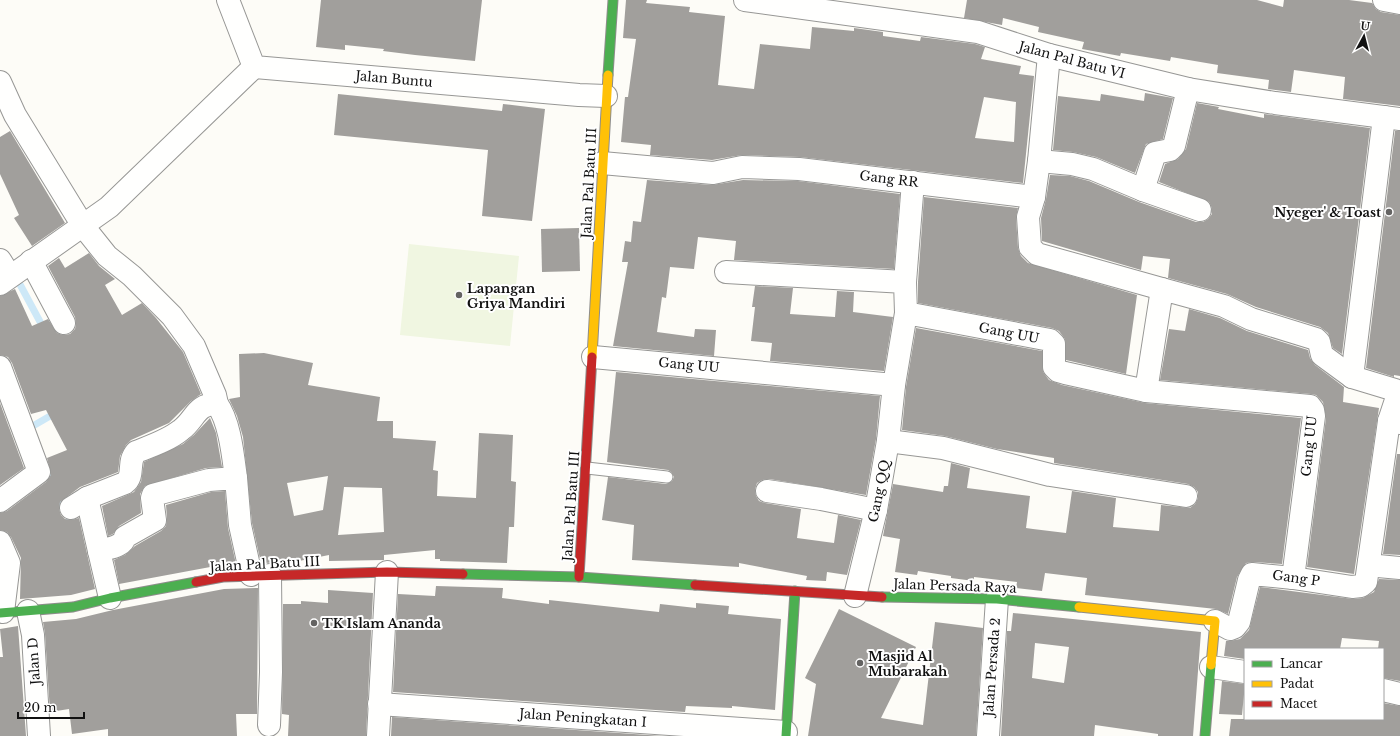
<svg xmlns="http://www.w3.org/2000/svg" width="1400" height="736" font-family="'Libre Baskerville',serif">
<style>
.pitch{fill:#f0f6e1}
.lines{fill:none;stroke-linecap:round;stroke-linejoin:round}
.stream{stroke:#cde8f7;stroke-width:7}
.building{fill:#a19f9c;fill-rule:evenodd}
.lane-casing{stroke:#979795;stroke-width:13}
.street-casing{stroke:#979795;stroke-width:24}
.fast-casing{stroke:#8e8d8b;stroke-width:11}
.slow-casing{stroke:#8e8d8b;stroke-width:11}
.jam-casing{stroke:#8e8d8b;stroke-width:11}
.lane{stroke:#fffffe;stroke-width:11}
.street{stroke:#fffffe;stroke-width:22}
.fast{stroke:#4caf50;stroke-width:9}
.slow{stroke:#ffc107;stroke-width:9}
.jam{stroke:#c62828;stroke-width:9}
.poi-dot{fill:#646362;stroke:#fff;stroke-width:1.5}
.labels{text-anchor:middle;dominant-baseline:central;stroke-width:4;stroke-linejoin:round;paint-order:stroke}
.street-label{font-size:13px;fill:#111;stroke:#fff}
.poi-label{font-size:13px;font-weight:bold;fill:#111;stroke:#fff;text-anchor:start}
</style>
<rect width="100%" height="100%" fill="#fdfcf7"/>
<!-- pitch -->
<path class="pitch" d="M409,244L519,256L510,346L400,335Z"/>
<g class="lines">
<!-- stream -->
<g class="stream">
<path d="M16,277L45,331"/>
<path d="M26,430L57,412"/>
<path d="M44,469L74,527"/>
</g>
</g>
<!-- building -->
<g class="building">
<path d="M321,0H482L475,61L415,55L383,51L384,49L345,45V50L316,47Z"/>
<path d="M626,0H647L646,3L690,7L689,12L725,16L718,85L754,89L760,44L810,49L812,27L854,31V28L883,32V36L920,41L921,37L975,44L985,47L981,59L1021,66L1019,74L1034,76L1023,183L800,157L742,155L712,160L650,155L651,145L621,142L625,97H628L636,39L623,38ZM984,97L1016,102L1014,142L975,138Z"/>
<path d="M967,0H1257L1283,7L1284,0H1349L1372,3L1376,9L1381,12L1400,15V106L1343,99L1345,77L1294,70L1291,92L1268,89L1269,80L1217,73L1218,65L1171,57L1170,61L1121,53L1120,56L1082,49L1084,42L1038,32L1039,27L1003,18L1002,25L964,18Z"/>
<path d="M1145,93L1173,98L1163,139L1146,144L1135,173L1096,157L1073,152L1053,150L1058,96L1100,101L1101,94L1144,101Z"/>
<path d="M338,94L502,111L503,104L545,109L532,221L482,216L488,150L334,135Z"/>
<path d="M1197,103L1219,107L1218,109L1264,118V114L1370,128L1342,354L1333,348L1328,333L1320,327L1256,307L1227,294L1168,278L1170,259L1143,256L1141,270L1042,241L1041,218L1046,199L1050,175L1070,176L1089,181L1139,202L1196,222H1203L1208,219L1212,214V208L1209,202L1159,182L1165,164L1178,159L1186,149Z"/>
<path d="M10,131L65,223L32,246L14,218L19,215L0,174V137Z"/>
<path d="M1395,131H1400V376L1394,375V377L1366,368Z"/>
<path d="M647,180L712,185L743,180L798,181L900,194L894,269L734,260L736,241L698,237L694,269L670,267L666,298L662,297L657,332L694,337L695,329L716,330L714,356L613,346L628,262H622L625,241L631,242L633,221L641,222Z"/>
<path d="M924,197L1018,208L1016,218L1018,248L1021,256L1028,263L1137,295L1126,374L1066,360L1065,339L1059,331L1052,328L918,303V282Z"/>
<path d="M579,228L580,271L542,272L541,229Z"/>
<path d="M89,253L99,266L115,279L105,285L122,315L142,303L156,318L183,352L201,394L191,401L169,423L131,440L126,445L120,456L118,472L80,487L60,502L59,509L61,515L65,519L72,520L79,518L95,589L71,595L20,599L21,558L11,537L7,532L0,530V513L7,511L46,482L51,475L47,458L67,450L46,410L31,414L12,363L8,357L0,355V296L15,289L32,326L48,319L57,333L63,335L70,334L75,329L76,324L75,317L48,266L59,258L65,268Z"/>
<path d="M755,286L793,288L790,314L835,317L837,291L854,292L853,312L893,317L884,371L770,361L772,343L751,341L755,307H752Z"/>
<path d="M1189,309L1220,318L1247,331L1308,350L1310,358L1315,365L1344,387L1343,402L1379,408L1354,574L1307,567L1326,418L1323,402L1316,395L1311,394L1160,380L1169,329L1185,331Z"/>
<path d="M916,328L1042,351L1043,372L1049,380L1062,385L1145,403L1301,418L1282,564L1253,562L1246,563L1237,577L1228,614L1216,609L1085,595L1087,578L1045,573L1042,591L1016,588L1017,582L974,577V581L951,578V576L918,571L917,575L895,572L900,539L883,536L893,484L943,492L944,486H948L951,463L970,468L967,488L1030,496L1026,528L1033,529L1066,533L1072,491L1116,498L1113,527L1159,531L1161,505L1190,508L1195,504L1198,498V492L1194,487L1188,484L1054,463V458L997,449L945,436L902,430L906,387Z"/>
<path d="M264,353L313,363L308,385L380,397L377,421H393V438L436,441L433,470L438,471L437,496L476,498L479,433L513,435L511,481L516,482L514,527H509L507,563L440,561V559H435V550L384,555V560L329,561V555L294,562L261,563L252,523L243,437L237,416L229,399L240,397L239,354ZM328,476L323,510L294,516L287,483ZM344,487L382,488L384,532L338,535Z"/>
<path d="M616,372L880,396L876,439L866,495L769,479L762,480L757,483L755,489L756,496L759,501L765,503L801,509L797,538L834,543L838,515L861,520L847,575L827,572L826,581L806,580L807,576L739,563V567L632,560L634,525L602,520L608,477L666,484L672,481L674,477L671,472L668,470L607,462Z"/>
<path d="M0,403L24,468L0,485Z"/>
<path d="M210,418L216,433L222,467L206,468L145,486L140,494L141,513L119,526L113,534L108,536L102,506L134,492L141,482L144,462L183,444L194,435Z"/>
<path d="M1397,454H1400V555L1383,554Z"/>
<path d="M225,491L228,528L236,564L221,565L119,584L114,560L125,555L135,546L161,531L166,526L167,518L166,505L211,492Z"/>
<path d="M1379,579L1400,580V681L1383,678V649H1378L1379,641L1342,638L1340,649H1245V659L1224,656L1226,641H1230L1240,639L1249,630L1260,587L1353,599L1363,598L1374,592Z"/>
<path d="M436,586L503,588L502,598L549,604V600L659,612L660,604L696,608V603L729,606L728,614L781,619L775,710L732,706V708L686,706L685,712L393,692L398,594L435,596Z"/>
<path d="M258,588L257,714H236L237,736H108V729L72,734L69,709L50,712L45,634L43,622L76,619L113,610L224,589Z"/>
<path d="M328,590L373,593L366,736H288L289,715L282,714L283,604H301V601L328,603Z"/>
<path d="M839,609L916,647L881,718L923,725L935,622L983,628L976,736H808L816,684L805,678Z"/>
<path d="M1013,613L1201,632L1193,736H1158V734L1095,725L1094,736H1001L1007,631H1011ZM1035,643L1069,647L1064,683L1032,678Z"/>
<path d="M18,626L26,736H0V657H3L0,629Z"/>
<path d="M1222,681L1245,684L1242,715L1219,714Z"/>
<path d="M1383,703L1400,706V736H1229L1231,719H1383Z"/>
<path d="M392,717L662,736H391Z"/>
</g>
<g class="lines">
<defs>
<path id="lane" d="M587,468L667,477"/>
<g id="street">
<path d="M228,0L254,67L579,95L606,96"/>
<path d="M745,0L978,32L1049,55L1188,89L1275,103L1400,119"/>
<path d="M1384,0L1400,3"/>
<path d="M1049,55L1039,161L1034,197L1028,217L1030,247L1037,254L1162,289"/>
<path d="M0,82L15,115L83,226L107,256L132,276L172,316L194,346L215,395L217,404"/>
<path d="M1039,161L1072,164L1093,169L1143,190L1200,210"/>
<path d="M602,163L713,173L742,167L799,169L1034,197"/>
<path d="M1143,190L1155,153L1170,150L1174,146L1188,89"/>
<path d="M0,260L5,268V279"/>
<path d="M31,261L64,323"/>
<path d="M726,272L905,282L906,313"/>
<path d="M905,282L913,182"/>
<path d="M0,284L109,207L254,67"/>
<path d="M593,357L894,385L906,313L1050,340L1054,344V367L1058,371L1065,373L1146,391L1310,406L1313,410L1314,416L1293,578"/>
<path d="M0,367L39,472L0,501"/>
<path d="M1352,377L1384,117"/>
<path d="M1146,391L1162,289L1224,306L1251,319L1316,339L1319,342L1322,355L1352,377L1395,390L1398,394L1389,421L1400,423"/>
<path d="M888,441L943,448L1050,475L1186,496"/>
<path d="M767,491L821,499L876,510"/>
<path d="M87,498L99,551"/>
<path d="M71,508L87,498L125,483C135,476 127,462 136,452C151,446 169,440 181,430C196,419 195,404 217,404C230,422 233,456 236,478"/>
<path d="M0,542L9,563L3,612"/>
<path d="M1369,562L1378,566L1400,568"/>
<path d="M855,596L876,510L888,441L894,385"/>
<path d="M110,598L99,551C108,548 123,547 125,537L155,520L152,498L153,495L209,480L236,478L240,525L251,575"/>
<path d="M28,611L33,635L39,736"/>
<path d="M1215,621L1230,629L1235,627L1239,622L1249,580L1252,574L1293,578L1352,587L1361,586L1366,582L1389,421"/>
<path d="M1211,667L1245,672"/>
<path d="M1383,690L1400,694"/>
<path d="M379,704L786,732"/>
<path d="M269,725L271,672L270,575"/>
<path d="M378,736L387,572"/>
<path d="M988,736L997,599"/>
</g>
<g id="fast">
<path d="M608,75L613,0"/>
<path d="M463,574L579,577L695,585"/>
<path d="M882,597L997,599L1079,607"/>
<path d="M0,613L73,607L110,598L196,582"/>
<path d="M786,736L795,591"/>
<path d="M1205,736L1211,665"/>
</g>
<g id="slow">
<path d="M592,357L608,75"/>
<path d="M1079,607L1215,621L1211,665"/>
</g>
<g id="jam">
<path d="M579,577L592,357"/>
<path d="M196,582L223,577L387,572L463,574"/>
<path d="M695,585L882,597"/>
</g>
</defs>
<!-- lane casing -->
<use href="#lane" class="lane-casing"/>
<!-- street casing -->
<use href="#street" class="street-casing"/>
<!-- fast casing -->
<use href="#fast" class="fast-casing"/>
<!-- slow casing -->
<use href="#slow" class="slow-casing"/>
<!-- jam casing -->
<use href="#jam" class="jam-casing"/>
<!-- lane -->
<use href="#lane" class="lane"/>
<!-- street -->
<use href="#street" class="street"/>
<!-- fast -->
<use href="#fast" class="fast"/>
<!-- slow -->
<use href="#slow" class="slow"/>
<!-- jam -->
<use href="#jam" class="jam"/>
</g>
<!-- markers -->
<g class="poi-dot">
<circle cx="1389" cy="212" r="4"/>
<circle cx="459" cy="295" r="4"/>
<circle cx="314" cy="623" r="4"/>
<circle cx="860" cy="663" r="4"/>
</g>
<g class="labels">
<!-- street labels -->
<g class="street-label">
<text transform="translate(1072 60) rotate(15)">Jalan Pal Batu VI</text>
<text transform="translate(394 79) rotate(5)">Jalan Buntu</text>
<text transform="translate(889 179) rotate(7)">Gang RR</text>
<text transform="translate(589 183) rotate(-87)">Jalan Pal Batu III</text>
<text transform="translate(1009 333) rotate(11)">Gang UU</text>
<text transform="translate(689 365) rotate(5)">Gang UU</text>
<text transform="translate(1309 446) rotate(-84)">Gang UU</text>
<text transform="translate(879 491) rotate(-79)">Gang QQ</text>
<text transform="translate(571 506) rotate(-86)">Jalan Pal Batu III</text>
<text transform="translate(265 564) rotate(-3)">Jalan Pal Batu III</text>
<text transform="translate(1296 578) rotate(8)">Gang P</text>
<text transform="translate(955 586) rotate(2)">Jalan Persada Raya</text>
<text transform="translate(34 661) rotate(-94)">Jalan D</text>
<text transform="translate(992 667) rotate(-86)">Jalan Persada 2</text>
<text transform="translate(583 718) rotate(4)">Jalan Peningkatan I</text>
</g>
<!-- poi labels -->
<g class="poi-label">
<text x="1381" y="212" text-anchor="end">Nyeger' &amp; Toast</text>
<text x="467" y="288">Lapangan<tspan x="467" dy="15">Griya Mandiri</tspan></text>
<text x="322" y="623">TK Islam Ananda</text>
<text x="868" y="656">Masjid Al<tspan x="868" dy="15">Mubarakah</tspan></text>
</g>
</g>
<!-- legend -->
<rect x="1244" y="648" width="140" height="72" fill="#ffffff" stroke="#a0a0a0"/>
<rect x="1252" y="661" width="20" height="6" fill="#4caf50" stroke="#a0a0a0"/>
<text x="1280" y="668" font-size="12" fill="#111111">Lancar</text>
<rect x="1252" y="681" width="20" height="6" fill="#ffc107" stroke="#a0a0a0"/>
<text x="1280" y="688" font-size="12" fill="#111111">Padat</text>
<rect x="1252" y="701" width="20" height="6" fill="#c62828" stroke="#a0a0a0"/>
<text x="1280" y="708" font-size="12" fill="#111111">Macet</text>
<!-- north arrow -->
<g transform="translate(1364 36) rotate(7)" stroke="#ffffff" stroke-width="3" paint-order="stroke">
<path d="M0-3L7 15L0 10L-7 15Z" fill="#111111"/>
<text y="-6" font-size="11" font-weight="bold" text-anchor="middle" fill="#111111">U</text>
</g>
<!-- scale -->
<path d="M18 712v6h66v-6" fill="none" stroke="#111111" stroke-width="2"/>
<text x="24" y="712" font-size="12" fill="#111111" stroke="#ffffff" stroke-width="3" paint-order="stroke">20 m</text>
</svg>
